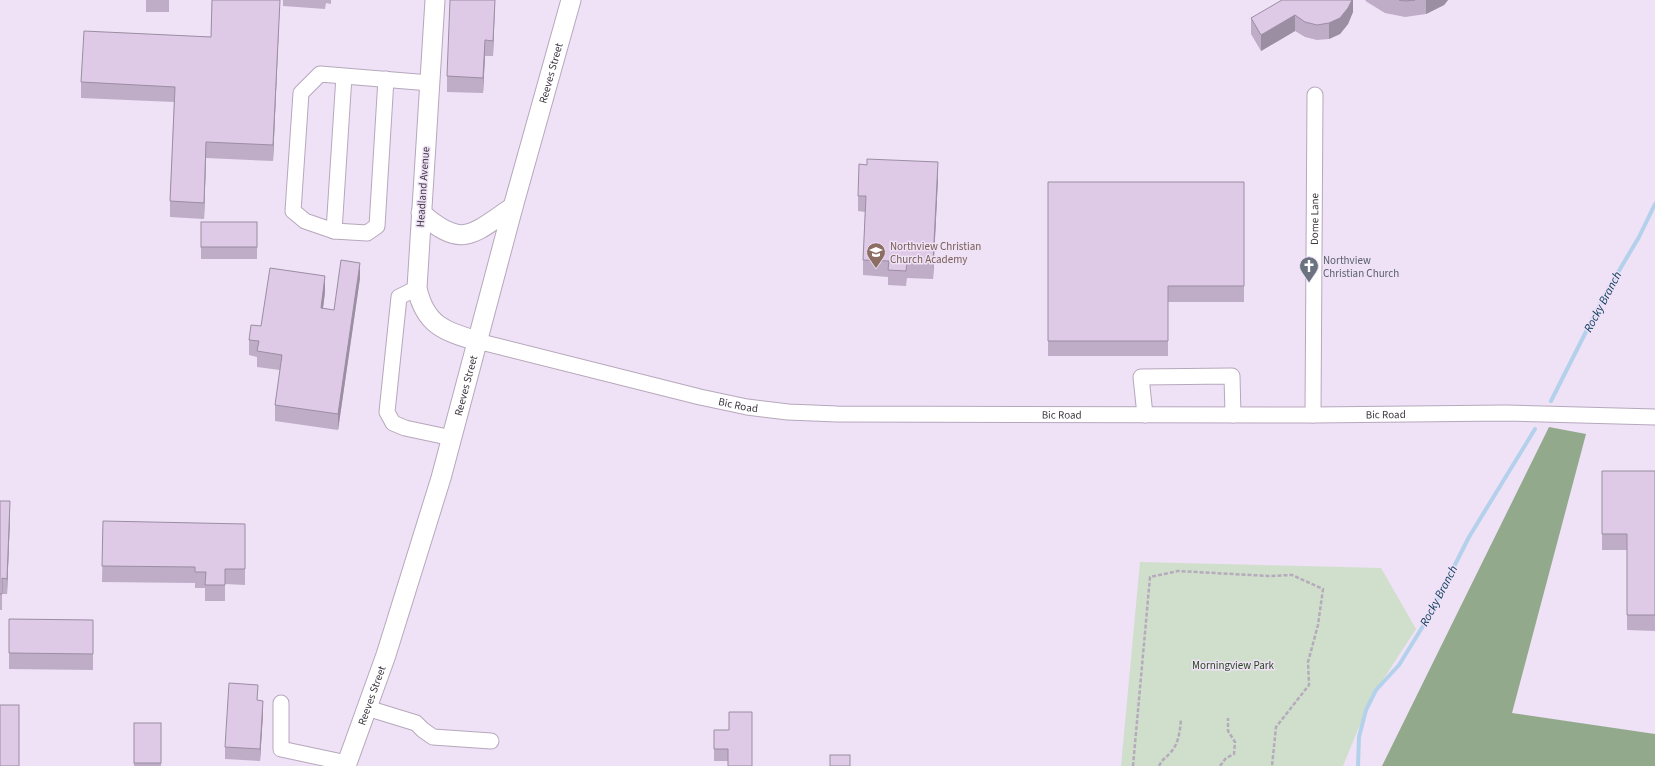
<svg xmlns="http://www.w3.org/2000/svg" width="1655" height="766" font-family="'Source Sans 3',sans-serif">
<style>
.green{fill:#cfdfcb}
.forest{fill:#92a98c}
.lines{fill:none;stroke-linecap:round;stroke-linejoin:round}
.stream{stroke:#b4d1eb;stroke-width:4}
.minor-casing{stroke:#b6a8bc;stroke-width:17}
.major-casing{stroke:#b6a8bc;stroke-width:21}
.path{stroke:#b6abbc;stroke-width:2.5;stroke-dasharray:4 2;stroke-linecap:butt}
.minor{stroke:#fff;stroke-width:15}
.major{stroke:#fff;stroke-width:19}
.wall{fill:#bfadc7}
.shaded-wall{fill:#9b8da2}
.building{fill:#dec9e7;stroke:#9b8da2}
.labels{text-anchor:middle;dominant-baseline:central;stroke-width:3;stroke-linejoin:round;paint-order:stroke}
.street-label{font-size:11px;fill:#3d373f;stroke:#efe1f6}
.education-label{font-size:11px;fill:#785e54;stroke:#efe1f6;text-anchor:start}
.worship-label{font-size:11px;fill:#5b616d;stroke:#efe1f6;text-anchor:start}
.park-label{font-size:11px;fill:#29491f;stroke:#efe1f6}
.water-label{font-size:12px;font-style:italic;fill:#08395b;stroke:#efe1f6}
</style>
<rect width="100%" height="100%" fill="#efe1f6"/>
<!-- green -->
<path class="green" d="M1140,562L1381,568L1416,629L1371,698L1343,766H1121Z"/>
<!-- forest -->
<path class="forest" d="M1549,427L1586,434L1512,713L1655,734V766H1382Z"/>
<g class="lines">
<!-- stream -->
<g class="stream">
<path d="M1551,401L1604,296L1639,237L1655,204"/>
<path d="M1358,766L1359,737L1366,710L1376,690L1399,665L1428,618L1469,537L1535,429"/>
</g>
<defs>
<g id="minor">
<path d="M344,76L334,231L305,221L293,211L301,93L320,74L430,83"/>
<path d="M334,231L367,233L377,226L386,79"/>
<path d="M417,288L399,297L387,412L393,423L405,428L452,438"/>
<path id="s1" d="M477,341L700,397L747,407L788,412L837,414L1313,415L1506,413L1655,417"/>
<path d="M1145,415L1141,377L1232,376L1233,415"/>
<path id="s2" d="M1313,415L1315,95"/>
<path d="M281,703V749L347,763"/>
<path d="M367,708L416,723L423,730L433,737L491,741"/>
</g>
<g id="major">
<path d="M435,0L417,288C425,325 444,331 477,341"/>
<path d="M421,213C463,250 472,234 513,207"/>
<path id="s3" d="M346,766L386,655L441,478L513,207L571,0"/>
</g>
</defs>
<!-- minor casing -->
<use href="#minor" class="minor-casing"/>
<!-- major casing -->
<use href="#major" class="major-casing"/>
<!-- path -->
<g class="path">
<path d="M1133,766L1150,577L1178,571L1269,576L1292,575L1323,589L1318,625L1308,662L1309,685L1276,727L1272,766"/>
<path d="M1159,766C1163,758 1166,758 1171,752C1179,743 1180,730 1181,719"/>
<path d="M1220,766L1226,758L1234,754L1235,742L1228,731V718"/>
</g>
<!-- minor -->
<use href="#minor" class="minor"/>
<!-- major -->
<use href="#major" class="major"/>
</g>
<!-- wall -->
<g class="wall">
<rect x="146" y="0" width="23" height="12"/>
<path d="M212,0H280L273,161L206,158L204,219L170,217V201L174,102L81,98V82L211,37Z"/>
<path d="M283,0H331V4L326,3L325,9L283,6Z"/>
<path d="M495,0L493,56H485L483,93L447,92V76Z"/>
<path d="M1353,0V12L1348,24L1340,34L1329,39L1317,40L1305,37L1295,31L1261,51L1251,34V18Z"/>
<path d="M1365,0H1448L1444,5L1426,14L1405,17L1385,13L1367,2Z"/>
<path d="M938,178L933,279L907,278L906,286L888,285V277L863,275V260L865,212L858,211V196Z"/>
<path d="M1048,182H1244V302H1168V356H1048Z"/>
<rect x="201" y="222" width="56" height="37"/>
<path d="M360,278L338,430L275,421V405L280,370L257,367V357L249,355V340L261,326L325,292L323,308L334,310Z"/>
<path d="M1602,471H1655V631L1627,630V550H1602Z"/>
<path d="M0,501L10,517L7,594H2V610H0Z"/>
<path d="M103,521L245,539V585L225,584V601H205V588H195V583L102,582Z"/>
<path d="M9,619L93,620V670L9,669Z"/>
<path d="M258,700L263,713L260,761L225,759V747Z"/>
<path d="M752,712L728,761H714V730H729Z"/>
<rect x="134" y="723" width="27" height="43"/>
</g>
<!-- shaded-wall -->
<g class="shaded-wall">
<path d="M280,0L273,161V145Z"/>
<path d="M495,0L493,56V41Z"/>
<path d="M1352,0H1353V12L1348,24L1340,34L1329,39V23Z"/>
<path d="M1426,0H1448L1444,5L1426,14Z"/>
<path d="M1295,15V31L1261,51V35Z"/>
<path d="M485,40V56L483,93V78Z"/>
<path d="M206,142V158L204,219V203Z"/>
<path d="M938,162V178L933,279V263Z"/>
<path d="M360,263V278L338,430V414Z"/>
<path d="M325,276V292L321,324V308Z"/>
<path d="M10,501V517L7,594V579Z"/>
<path d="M263,701V713L260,761V749Z"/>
</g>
<!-- building -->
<g class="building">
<path d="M212,0H280L273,145L206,142L204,203L170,201L175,87L81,82L84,31L211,37Z"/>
<path d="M450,0H495L493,41L485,40L483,78L447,76Z"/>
<path d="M1282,0H1352L1348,8L1340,18L1329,23L1317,25L1305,22L1295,15L1261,35L1251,18Z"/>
<path d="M1399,0H1415L1405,1Z"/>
<path d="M867,159L938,162L933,263L907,262L906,271L888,270L889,261L863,260L866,196H858L859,164L867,165Z"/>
<path d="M1048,182H1244V286H1168V341H1048Z"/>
<rect x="201" y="222" width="56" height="25"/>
<path d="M341,260L360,263L338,414L275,405L282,355L257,351L259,341L249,340L251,325L261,326L270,268L325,276L321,308L334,310Z"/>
<path d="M1602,471H1655V615H1627V534H1602Z"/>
<path d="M0,501H10L7,579L2,578V594H0Z"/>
<path d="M103,521L245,524V569H225V585H205L206,572H195V567L102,566Z"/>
<path d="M9,619L93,620V654L9,653Z"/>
<path d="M229,683L258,685L257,700L263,701L260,749L225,747Z"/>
<rect x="0" y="705" width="19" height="61"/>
<path d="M729,712H752V766H728V749H714V730H729Z"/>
<rect x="134" y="723" width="27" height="40"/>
<rect x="830" y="755" width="20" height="11"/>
</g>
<!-- icons -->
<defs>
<symbol id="school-pin" viewBox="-11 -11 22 30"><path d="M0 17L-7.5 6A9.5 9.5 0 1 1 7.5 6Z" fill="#8d6e63" stroke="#efe1f6"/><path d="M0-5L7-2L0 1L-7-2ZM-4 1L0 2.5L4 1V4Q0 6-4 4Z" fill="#fff"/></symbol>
<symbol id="church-pin" viewBox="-11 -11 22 30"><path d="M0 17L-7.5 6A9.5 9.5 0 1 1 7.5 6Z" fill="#6b7280" stroke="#efe1f6"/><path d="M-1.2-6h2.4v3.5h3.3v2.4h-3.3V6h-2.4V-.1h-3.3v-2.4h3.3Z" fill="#fff"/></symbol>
</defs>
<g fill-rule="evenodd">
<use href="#school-pin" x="865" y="241" width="22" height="30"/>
<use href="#church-pin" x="1298" y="255" width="22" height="30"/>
</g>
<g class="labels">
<!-- street labels -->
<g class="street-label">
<text stroke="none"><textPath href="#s3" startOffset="723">Reeves Street</textPath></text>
<text transform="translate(423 187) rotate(-86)">Headland Avenue</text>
<text stroke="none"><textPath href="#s2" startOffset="196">Dome Lane</textPath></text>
<text stroke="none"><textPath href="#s3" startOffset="399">Reeves Street</textPath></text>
<text stroke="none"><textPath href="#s1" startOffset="269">Bic Road</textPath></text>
<text stroke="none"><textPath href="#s1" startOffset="917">Bic Road</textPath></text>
<text stroke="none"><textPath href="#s1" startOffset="593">Bic Road</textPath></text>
<text stroke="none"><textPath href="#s3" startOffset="75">Reeves Street</textPath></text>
</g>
<!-- education labels -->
<g class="education-label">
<text x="890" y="246">Northview Christian<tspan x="890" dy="13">Church Academy</tspan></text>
</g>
<!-- worship labels -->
<g class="worship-label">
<text x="1323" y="260">Northview<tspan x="1323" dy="13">Christian Church</tspan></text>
</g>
<!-- park labels -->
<g class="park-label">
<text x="1233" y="665">Morningview Park</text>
</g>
<!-- water labels -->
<g class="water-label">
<text transform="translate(1603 302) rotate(-62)">Rocky Branch</text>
<text transform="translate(1439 596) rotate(-62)">Rocky Branch</text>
</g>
</g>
</svg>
